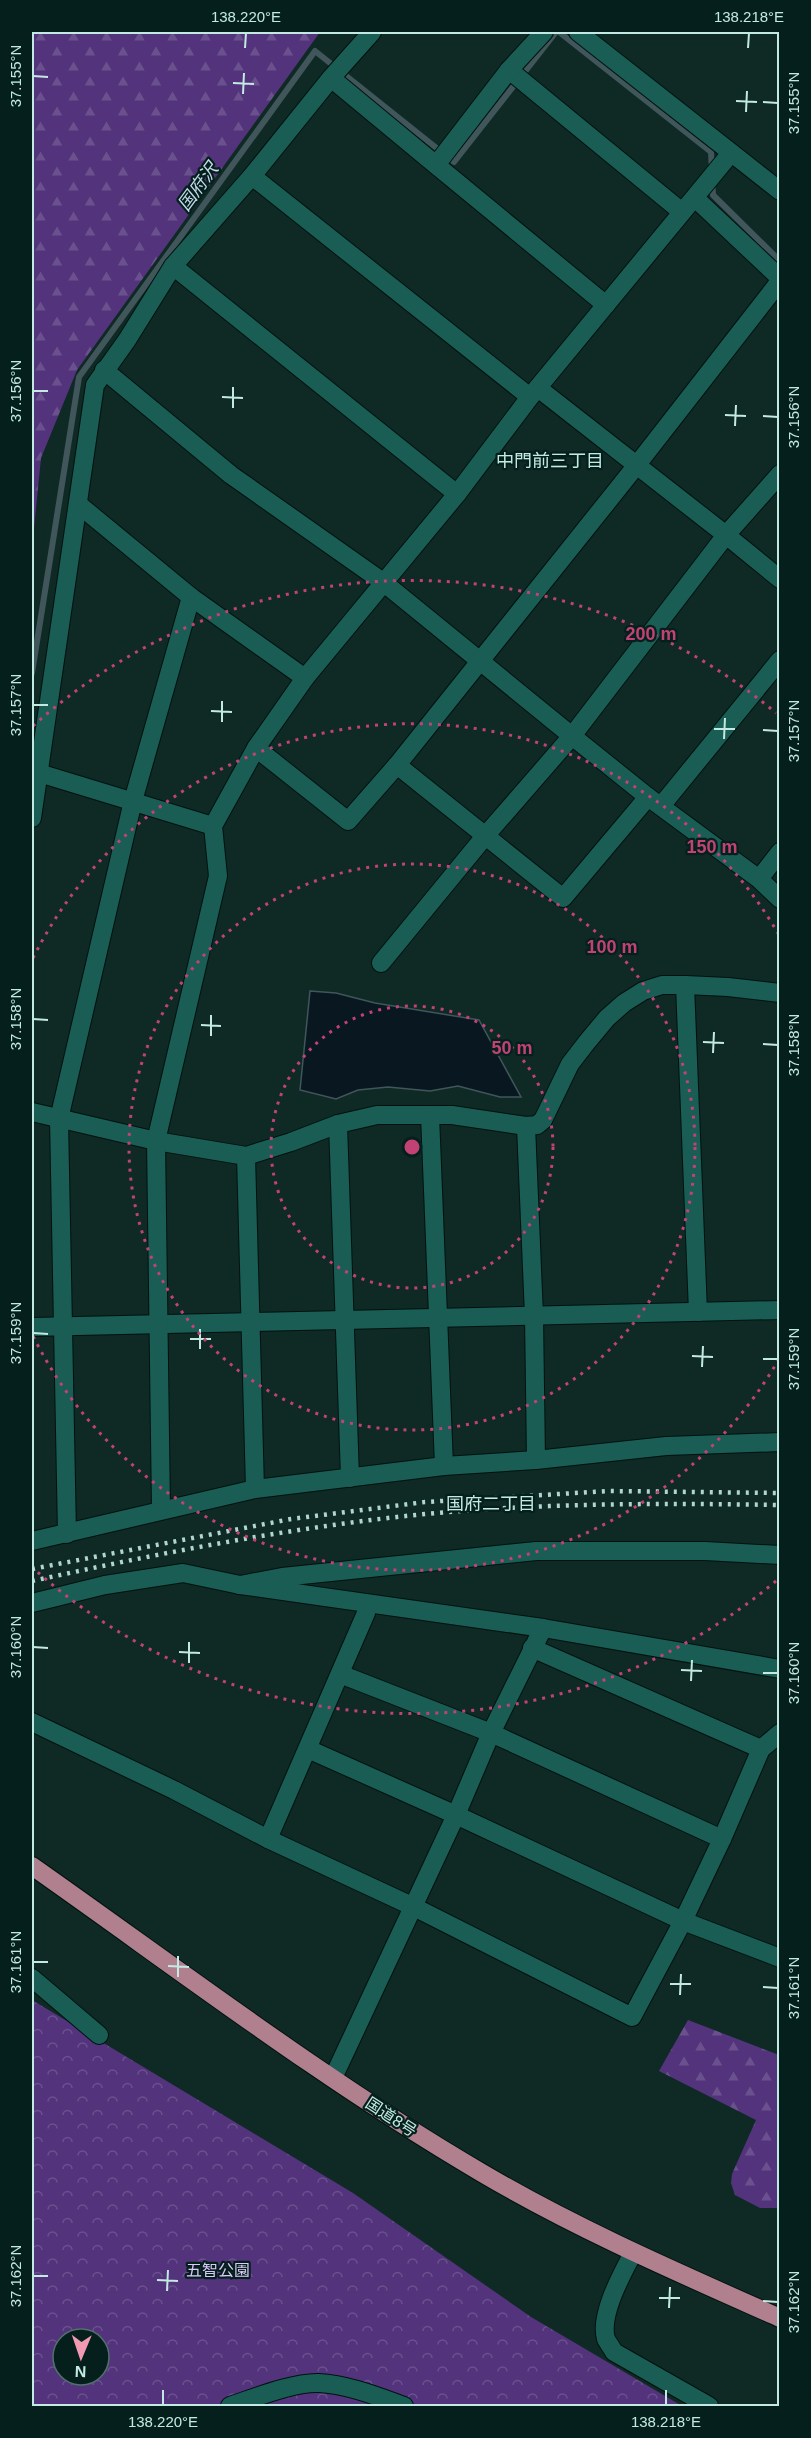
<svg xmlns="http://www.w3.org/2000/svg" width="811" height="2438" font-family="Helvetica,'Noto Sans JP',sans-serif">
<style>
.forest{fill:url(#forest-firs)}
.park{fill:url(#park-crowns);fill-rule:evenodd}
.water{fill:#091721;stroke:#40565b;stroke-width:1.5}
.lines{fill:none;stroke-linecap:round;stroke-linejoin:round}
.stream{stroke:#40565b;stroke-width:6}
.minor-casing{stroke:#00120f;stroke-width:20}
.tertiary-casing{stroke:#00120f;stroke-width:20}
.trunk-casing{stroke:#00120f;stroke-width:20}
.minor{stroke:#195d54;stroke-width:18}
.tertiary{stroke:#195d54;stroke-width:18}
.trunk{stroke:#b0808f;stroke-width:18}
.rail{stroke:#b0d6cf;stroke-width:4.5;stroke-dasharray:3 6;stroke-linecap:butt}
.ticks{fill:none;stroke:#c2eae2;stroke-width:2}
.ring{fill:none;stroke:#c24276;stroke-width:3;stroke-dasharray:3 6}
.labels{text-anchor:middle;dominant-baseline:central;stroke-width:4.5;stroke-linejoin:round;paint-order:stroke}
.street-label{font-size:16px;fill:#c2eae2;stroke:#05201c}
.park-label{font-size:16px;fill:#dbc9fa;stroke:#05201c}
.water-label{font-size:18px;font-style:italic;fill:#c4dbec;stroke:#05201c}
.neighbourhood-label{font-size:18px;fill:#c2eae2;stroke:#05201c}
.centre{fill:#c24276;stroke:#05201c;stroke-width:3}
.ring-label{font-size:18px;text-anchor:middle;font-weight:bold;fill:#c24276;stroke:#05201c;stroke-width:4.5;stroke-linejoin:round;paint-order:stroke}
.neatline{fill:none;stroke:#c2eae2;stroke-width:2}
.ticks-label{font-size:15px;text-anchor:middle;fill:#c2eae2}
</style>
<defs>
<pattern id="forest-firs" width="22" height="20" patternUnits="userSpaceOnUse" patternTransform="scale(1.5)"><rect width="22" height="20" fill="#53337c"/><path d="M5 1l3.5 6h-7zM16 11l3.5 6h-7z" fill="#6a518e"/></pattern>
<pattern id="park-crowns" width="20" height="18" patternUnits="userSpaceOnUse" patternTransform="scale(1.5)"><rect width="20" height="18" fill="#53337c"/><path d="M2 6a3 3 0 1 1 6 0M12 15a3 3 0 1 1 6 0" fill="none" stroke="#6a518e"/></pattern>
</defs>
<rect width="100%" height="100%" fill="#0f2a25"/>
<!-- forest -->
<g class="forest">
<path d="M32,32H320L77,370L41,458L32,548Z"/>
<path d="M688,2020L779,2055V2208H760L735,2195L731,2183L732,2174L756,2120L659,2071Z"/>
</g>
<!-- park -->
<path class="park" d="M32,2000L353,2193L531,2317L682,2406H32ZM63,2339H99V2375H63Z"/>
<!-- water -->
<path class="water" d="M310,991L336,993L375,1003L479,1020L521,1097H500L458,1086L430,1091L388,1087L358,1090L336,1099L300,1090Z"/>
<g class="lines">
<!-- stream -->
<g class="stream">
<path d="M559,32L711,152L712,171"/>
<path d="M712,181L713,195L780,261"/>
<path d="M32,673L79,377L315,51L454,162L556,32"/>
</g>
<defs>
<g id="minor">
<path d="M578,32L780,191"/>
<path d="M509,70L682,212"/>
<path d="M331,78L436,165L509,70L544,32"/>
<path d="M436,165L606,305"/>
<path d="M252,176L530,397"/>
<path d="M695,198L780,278"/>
<path d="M173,266L457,494"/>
<path d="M104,370L231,475L383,582L572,736L648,797L759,879L780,899"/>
<path d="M538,388L726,535L780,579"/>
<path d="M78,504L191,597L305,678"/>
<path d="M256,748L348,821L397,765L636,466L780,281"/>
<path d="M397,765L563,898L648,797"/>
<path d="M39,773L213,826"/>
<path d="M661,806L780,660"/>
<path d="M759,879L780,852"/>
<path d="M381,963L486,835L572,736L726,535L780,474"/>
<path d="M685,985L698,1312"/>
<path d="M32,1112L156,1141L246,1156L291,1142L338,1124L377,1115H452L526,1126L537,1125L543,1120L570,1064L587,1042L607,1018L624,1003L643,991L662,985H685L728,987L780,993"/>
<path d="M430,1115L444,1466"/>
<path d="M338,1124L350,1478"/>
<path d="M526,1126L534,1316L536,1460"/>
<path d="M246,1156L255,1489"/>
<path d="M32,1327L780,1310"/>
<path d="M161,1510L156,1141L218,876L213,826L256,748L305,678L457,494L530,397L731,153"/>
<path d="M67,1534L59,1119L133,801L191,597"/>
<path d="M32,1541L255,1489L444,1466L536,1460L666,1446L780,1442"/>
<path d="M780,1555L705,1551H536L282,1577L240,1585L543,1628L780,1669"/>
<path d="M32,1603L105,1585L183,1573L240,1585"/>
<path d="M532,1648L761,1749"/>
<path d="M340,1674L491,1733L722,1839"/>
<path d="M32,1722L174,1790L268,1839L414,1907L632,2017L683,1921L722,1839L761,1749L780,1733"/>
<path d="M308,1749L456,1815L683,1921L780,1958"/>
<path d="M268,1839L366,1613"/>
<path d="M32,1978L99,2035"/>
<path d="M333,2078L456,1815L491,1733L543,1628"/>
<path d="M633,2253C622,2274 599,2315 606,2339C608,2343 612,2348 614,2352L709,2406"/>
<path d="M230,2406C254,2398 294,2382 319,2383C346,2384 379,2397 404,2406"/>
</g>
<path id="tertiary" d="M32,818L95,385L127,340L173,266L252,176L331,78L372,32"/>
<path id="trunk" d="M32,1866C180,1970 325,2081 482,2173C577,2229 679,2273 780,2318"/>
</defs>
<!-- minor casing -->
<use href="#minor" class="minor-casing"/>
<!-- tertiary casing -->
<use href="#tertiary" class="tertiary-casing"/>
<!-- trunk casing -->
<use href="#trunk" class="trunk-casing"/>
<!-- minor -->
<use href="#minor" class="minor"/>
<!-- tertiary -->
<use href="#tertiary" class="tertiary"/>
<!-- trunk -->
<use href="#trunk" class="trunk"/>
<!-- rail -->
<g class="rail">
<path d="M32,1569L291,1519L425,1502L609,1491L780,1493"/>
<path d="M32,1581C161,1553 293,1527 425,1514C543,1503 661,1503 780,1505"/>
</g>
</g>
<!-- ticks -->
<path class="ticks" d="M245,48L246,33M748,48L749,33M33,76L48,77M233,83L254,84M243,94L244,73M736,101L757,102M763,102L778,103M746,112L747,91M33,391H48M222,397L243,398M233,408V387M725,415L746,416M763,416L778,417M735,426L736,405M33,705H48M211,711L232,712M222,722V701M714,729H735M763,730L778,731M724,739L725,718M33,1019L48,1020M201,1025L221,1026M211,1036V1015M703,1042L724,1043M763,1044L778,1045M713,1053L714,1032M33,1333L48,1334M190,1339H211M200,1349V1329M692,1356L713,1357M763,1359H778M702,1367L703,1346M33,1647L48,1648M179,1652L200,1653M189,1663V1642M681,1670L702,1671M763,1673H778M691,1681L692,1660M33,1962H48M168,1966L189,1967M178,1977V1956M670,1984H691M763,1987L778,1988M680,1995L681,1974M33,2276H48M157,2280L178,2281M167,2291L168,2270M659,2298H680M763,2301L778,2302M669,2308L670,2287M163,2405V2390M666,2405V2390"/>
<!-- distance rings -->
<g class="ring">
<circle cx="412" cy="1147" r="141"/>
<circle cx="412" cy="1147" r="283"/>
<path d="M779 1359A424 424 0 0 1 33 1336M33 958A424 424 0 0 1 779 935"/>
<path d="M776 1581A566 566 0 0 1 33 1568M33 726A566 566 0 0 1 776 713"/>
</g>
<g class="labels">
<!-- street labels -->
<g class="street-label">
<text transform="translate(391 2117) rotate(33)">国道8号</text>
</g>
<!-- park labels -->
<g class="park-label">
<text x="218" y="2270">五智公園</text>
</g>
<!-- water labels -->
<g class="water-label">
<text transform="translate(198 187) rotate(-54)">国府沢</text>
</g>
<!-- neighbourhood labels -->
<g class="neighbourhood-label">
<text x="550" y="461">中門前三丁目</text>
<text x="491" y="1504">国府二丁目</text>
</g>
</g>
<circle cx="412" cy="1147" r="9" class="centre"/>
<g class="ring-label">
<text x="651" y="640">200 m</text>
<text x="712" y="853">150 m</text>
<text x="612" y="953">100 m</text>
<text x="512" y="1054">50 m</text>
</g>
<!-- border -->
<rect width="811" height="2438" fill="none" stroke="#05201c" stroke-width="66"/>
<!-- north arrow -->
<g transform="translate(81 2357) rotate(182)"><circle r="28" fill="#05201c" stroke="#51716b" stroke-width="1.5"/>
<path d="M0-4.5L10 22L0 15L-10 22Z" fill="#f19ab3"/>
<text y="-9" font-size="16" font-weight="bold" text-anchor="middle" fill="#c2eae2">N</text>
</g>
<rect x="33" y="33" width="745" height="2372" class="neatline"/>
<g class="ticks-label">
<text x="246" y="22">138.220°E</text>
<text x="749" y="22">138.218°E</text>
<text transform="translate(16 76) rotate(-90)" y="5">37.155°N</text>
<text transform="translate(794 103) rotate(-90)" y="5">37.155°N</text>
<text transform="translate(16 391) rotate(-90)" y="5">37.156°N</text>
<text transform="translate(794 417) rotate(-90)" y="5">37.156°N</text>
<text transform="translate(16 705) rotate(-90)" y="5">37.157°N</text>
<text transform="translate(794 731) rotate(-90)" y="5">37.157°N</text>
<text transform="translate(16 1019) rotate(-90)" y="5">37.158°N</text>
<text transform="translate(794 1045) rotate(-90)" y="5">37.158°N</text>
<text transform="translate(16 1333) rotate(-90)" y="5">37.159°N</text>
<text transform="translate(794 1359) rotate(-90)" y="5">37.159°N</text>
<text transform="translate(16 1647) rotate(-90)" y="5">37.160°N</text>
<text transform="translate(794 1673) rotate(-90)" y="5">37.160°N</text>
<text transform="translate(16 1962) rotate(-90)" y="5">37.161°N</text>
<text transform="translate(794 1988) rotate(-90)" y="5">37.161°N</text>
<text transform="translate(16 2276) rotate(-90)" y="5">37.162°N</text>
<text transform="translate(794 2302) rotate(-90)" y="5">37.162°N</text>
<text x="163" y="2427">138.220°E</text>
<text x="666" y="2427">138.218°E</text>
</g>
</svg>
